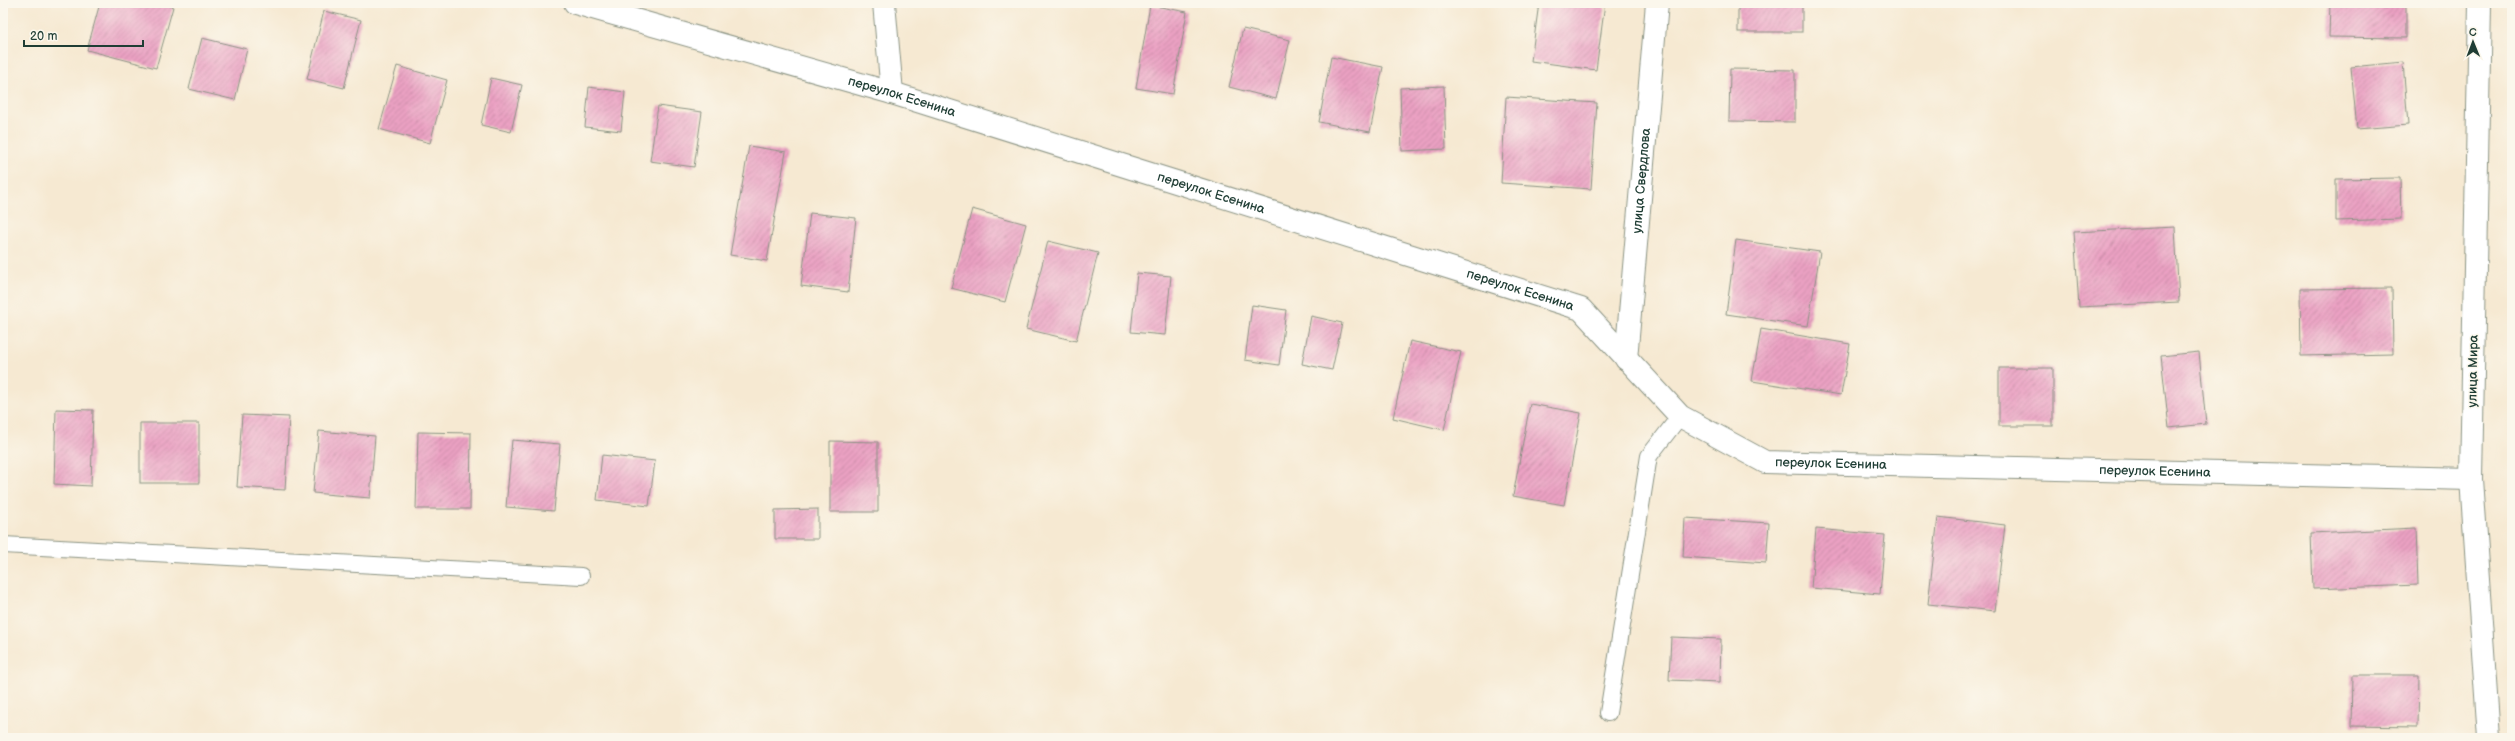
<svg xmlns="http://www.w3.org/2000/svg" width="2515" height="741" font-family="'Balsamiq Sans',sans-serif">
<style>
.building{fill:url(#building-hatch)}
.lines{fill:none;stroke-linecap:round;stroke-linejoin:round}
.lane-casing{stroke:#8a9383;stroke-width:18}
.street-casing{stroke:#8a9383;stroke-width:24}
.lane{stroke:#fff;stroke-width:16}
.street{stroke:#fff;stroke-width:22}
.labels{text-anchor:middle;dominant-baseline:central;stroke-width:3;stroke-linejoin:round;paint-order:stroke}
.street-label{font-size:13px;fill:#1f3d34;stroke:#fbf7ec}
</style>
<defs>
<pattern id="building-hatch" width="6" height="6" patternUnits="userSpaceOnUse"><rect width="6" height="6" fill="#eba1c3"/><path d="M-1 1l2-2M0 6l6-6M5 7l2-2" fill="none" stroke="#be849f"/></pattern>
</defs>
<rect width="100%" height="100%" fill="#fbf7ec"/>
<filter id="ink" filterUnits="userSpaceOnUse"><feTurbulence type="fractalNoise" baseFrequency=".025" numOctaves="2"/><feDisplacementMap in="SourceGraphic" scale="8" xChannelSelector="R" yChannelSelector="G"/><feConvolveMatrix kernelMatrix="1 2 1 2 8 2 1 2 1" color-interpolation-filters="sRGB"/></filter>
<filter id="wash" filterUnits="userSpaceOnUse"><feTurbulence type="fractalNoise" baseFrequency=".012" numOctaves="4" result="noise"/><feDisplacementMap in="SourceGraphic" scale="16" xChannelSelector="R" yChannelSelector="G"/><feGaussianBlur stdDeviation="0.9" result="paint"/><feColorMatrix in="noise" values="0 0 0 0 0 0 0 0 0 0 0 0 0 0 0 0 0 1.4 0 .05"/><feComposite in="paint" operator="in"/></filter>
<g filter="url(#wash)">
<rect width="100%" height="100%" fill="#f6e9d2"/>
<g id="blocks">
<!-- building -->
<g class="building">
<path d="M100,3H157L173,7L156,68L87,50Z"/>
<path d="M1539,3H1605L1596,70L1531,61Z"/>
<rect x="1738" y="3" width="64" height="29"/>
<path d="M2330,3H2406V38L2329,37Z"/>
<path d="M1150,5L1187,12L1173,94L1136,88Z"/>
<path d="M324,11L361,20L344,88L307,79Z"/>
<path d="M1243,29L1290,40L1276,99L1229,87Z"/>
<path d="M202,38L247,49L235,100L189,89Z"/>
<path d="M1331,57L1383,67L1370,132L1319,122Z"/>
<path d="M2403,62L2408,125L2357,129L2351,67Z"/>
<path d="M397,66L447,80L430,143L379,129Z"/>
<path d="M1730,69L1795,70V122L1729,121Z"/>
<path d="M491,78L522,85L511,132L481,125Z"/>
<path d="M1444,86L1446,149L1402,151L1400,88Z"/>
<path d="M589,87L625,92L621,131L585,127Z"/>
<path d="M1506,97L1597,103L1591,189L1501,183Z"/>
<path d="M658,106L702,112L694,167L650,161Z"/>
<path d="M749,146L786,152L767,261L730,255Z"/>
<path d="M2400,178L2401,219L2336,221V179Z"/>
<path d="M972,209L1026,224L1005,302L951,288Z"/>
<path d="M810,213L856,218L848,292L801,286Z"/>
<path d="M2175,227L2179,302L2079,307L2074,232Z"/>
<path d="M1736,240L1820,252L1808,326L1726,314Z"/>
<path d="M1048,241L1098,253L1076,341L1026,329Z"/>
<path d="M1137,273L1171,276L1165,335L1131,332Z"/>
<path d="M2392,288L2393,354L2301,356L2300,289Z"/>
<path d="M1252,305L1286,310L1279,365L1245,360Z"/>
<path d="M1311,316L1342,323L1332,370L1302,364Z"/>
<path d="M1761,329L1850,344L1841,395L1752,381Z"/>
<path d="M1410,341L1461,352L1444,430L1393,418Z"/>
<path d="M2199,352L2206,424L2169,428L2161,356Z"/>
<rect x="1999" y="368" width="54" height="58"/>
<path d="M1530,404L1581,413L1564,505L1513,496Z"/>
<path d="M56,409L93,410L91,486L54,484Z"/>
<path d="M242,415L289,417L285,490L237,487Z"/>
<rect x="140" y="423" width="59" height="60"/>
<path d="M319,431L375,436L370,498L313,493Z"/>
<path d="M418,432L471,433L470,509H416Z"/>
<path d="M512,440L560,444L554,511L506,507Z"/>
<path d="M830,441L878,442V512H830Z"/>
<path d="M602,455L655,461L649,506L597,500Z"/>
<path d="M818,509V539H775V510Z"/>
<path d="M1938,517L2005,525L1995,611L1928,604Z"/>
<path d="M1685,518L1769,523L1766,563L1683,557Z"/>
<path d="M2416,528L2418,585L2313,589L2311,533Z"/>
<path d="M1816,529L1885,535L1880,594L1811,588Z"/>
<path d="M1671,637L1721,639L1720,682L1669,680Z"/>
<path d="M2352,675H2419L2418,727L2351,726Z"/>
</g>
</g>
</g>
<g filter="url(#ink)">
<use href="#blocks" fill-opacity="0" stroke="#8a9383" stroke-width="1"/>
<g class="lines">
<defs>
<g id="lane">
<path d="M3,545L581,576"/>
<path d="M1608,713L1649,456L1680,416"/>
</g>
<g id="street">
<path id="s1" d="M575,3L892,93L1581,309L1680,416L1765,462L2471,479"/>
<path d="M884,3L892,93"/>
<path d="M2480,3L2471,479L2489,738"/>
<path id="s2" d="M1626,359L1657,3"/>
</g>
</defs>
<!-- lane casing -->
<use href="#lane" class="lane-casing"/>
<!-- street casing -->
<use href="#street" class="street-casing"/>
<!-- lane -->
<use href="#lane" class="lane"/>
<!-- street -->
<use href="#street" class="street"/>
</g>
</g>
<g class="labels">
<!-- street labels -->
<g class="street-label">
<text stroke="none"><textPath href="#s1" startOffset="340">переулок Есенина</textPath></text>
<text stroke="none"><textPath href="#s2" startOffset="179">улица Свердлова</textPath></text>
<text stroke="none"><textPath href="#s1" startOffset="664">переулок Есенина</textPath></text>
<text stroke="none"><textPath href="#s1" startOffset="988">переулок Есенина</textPath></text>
<text transform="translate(2473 371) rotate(-89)">улица Мира</text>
<text stroke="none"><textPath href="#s1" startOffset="1360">переулок Есенина</textPath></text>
<text stroke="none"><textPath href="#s1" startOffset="1684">переулок Есенина</textPath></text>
</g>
</g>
<!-- margin -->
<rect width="2515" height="741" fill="none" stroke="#fbf7ec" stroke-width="16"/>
<!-- north arrow -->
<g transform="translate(2473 42) rotate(359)" stroke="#fbf7ec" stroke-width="3" paint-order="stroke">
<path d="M0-3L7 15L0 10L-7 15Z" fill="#1f3d34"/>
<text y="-6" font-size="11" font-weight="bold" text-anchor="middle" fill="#1f3d34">С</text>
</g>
<!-- scale -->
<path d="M24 40v6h119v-6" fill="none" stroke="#1f3d34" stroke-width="2"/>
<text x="30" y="40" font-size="12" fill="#1f3d34" stroke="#fbf7ec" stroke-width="3" paint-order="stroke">20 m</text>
</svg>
